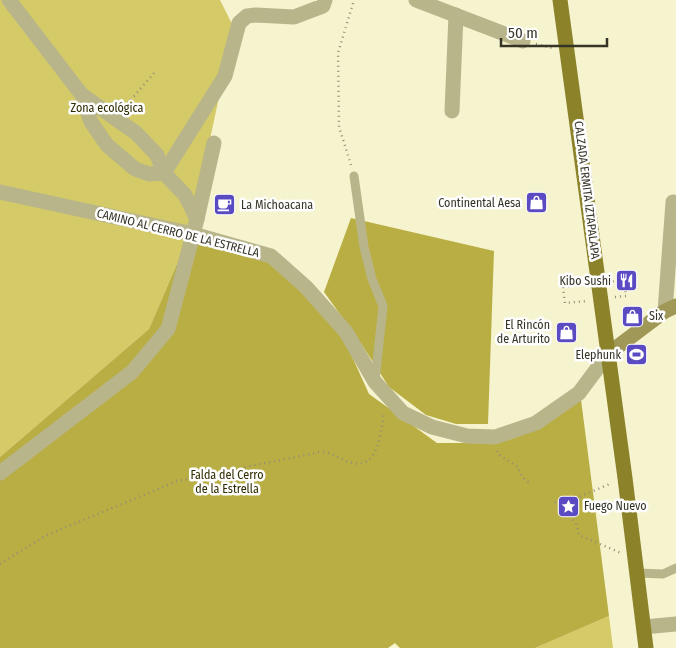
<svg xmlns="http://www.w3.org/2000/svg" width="676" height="648" font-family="'Fira Sans Condensed',sans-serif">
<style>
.green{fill:#d4ca67}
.forest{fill:#b9ae43}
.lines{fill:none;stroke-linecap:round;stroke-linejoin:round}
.path{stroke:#918f76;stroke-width:2.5;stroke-dasharray:1 4;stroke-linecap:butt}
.lane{stroke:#b9b58b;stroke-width:9}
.street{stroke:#b9b58b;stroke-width:15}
.secondary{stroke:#9f9857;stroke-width:15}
.primary{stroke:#8b8229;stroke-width:15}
.path-bridge{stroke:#918f76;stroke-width:2.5;stroke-dasharray:1 4;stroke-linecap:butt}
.labels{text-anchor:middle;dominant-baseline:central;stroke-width:5;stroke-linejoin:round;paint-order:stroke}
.park-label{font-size:12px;fill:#302b00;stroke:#fefefe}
.street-label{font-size:12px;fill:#353426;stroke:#fefefe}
.poi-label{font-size:12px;fill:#353426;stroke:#fefefe;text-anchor:end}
</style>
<rect width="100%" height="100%" fill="#f6f3cf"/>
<!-- green -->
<g class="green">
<path d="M0,0H220L234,28L189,236L149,329L0,457Z"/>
<path d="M609,616L613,648H535Z"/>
</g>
<!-- forest -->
<g class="forest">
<path d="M351,218L494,251L488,424H456L426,415L389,387L362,345L324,292Z"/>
<path d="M189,236L262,254L340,330L369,394L437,443H498L580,392L609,616L535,648H400L395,643L388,648H0V457L149,329Z"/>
</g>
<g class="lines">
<!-- path -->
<g class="path">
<path d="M536,44L552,48"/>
<path d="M117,101L128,103L155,72"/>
<path d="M351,165L339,127L338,53L354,0"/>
<path d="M563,287L565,303L587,301"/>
<path d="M615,297L626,296L624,280"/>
<path d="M497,451L498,454L518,467L522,477L531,484"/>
<path d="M555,502L576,523L579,535L621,553"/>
<path d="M568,515L577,511L579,497L612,483"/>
<path d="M0,564L45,536L177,481L320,452C333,451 341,461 353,463C380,469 381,428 384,412"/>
</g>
<!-- lane -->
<g class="lane">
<path d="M354,176L364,247L372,279L383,306L375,381"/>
<path d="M637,573L663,574L676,568"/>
</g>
<!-- street -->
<g class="street">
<path d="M9,0L82,95L91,122L107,145L135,169L149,174L164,173L185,195L197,219"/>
<path d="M416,0L523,41"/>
<path d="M82,95L136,133L157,155L164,173"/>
<path d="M452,111L456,15"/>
<path d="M164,173L225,76L239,23L247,16L256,15L294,17L323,6L325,0"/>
<path d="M0,192L193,234L271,256L306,287L346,332L375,382L403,413L432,427L467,436L495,437L536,423L579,393L608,354"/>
<path d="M665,311L673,202"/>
<path d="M0,473L132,372L168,329L197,219L214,143"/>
<path d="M644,627L676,624"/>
</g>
<!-- secondary -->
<path class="secondary" d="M608,354L665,311L676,306"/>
<!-- primary -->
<path class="primary" d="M560,0L625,478L646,648"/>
<!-- path-bridge -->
<path class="path-bridge" d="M563,287L624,280"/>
</g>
<!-- icons -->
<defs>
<symbol id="shop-square" viewBox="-11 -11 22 22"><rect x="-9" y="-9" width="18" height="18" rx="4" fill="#5a4bc3" stroke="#fefefe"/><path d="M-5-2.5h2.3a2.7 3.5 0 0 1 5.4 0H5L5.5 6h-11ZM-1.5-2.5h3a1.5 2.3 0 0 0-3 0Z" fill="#fff"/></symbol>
<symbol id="cafe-square" viewBox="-11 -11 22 22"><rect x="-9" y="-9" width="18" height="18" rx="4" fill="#5a4bc3" stroke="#fefefe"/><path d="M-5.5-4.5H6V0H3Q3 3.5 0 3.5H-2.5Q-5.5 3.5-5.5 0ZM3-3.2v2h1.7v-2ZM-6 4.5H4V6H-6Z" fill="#fff"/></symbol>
<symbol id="restaurant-square" viewBox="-11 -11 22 22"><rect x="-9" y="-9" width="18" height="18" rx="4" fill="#5a4bc3" stroke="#fefefe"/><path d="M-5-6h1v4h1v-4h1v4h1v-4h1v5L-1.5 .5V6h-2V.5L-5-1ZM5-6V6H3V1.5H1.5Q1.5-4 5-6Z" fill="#fff"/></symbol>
<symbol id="stadium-square" viewBox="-11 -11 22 22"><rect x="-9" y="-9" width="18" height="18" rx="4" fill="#5a4bc3" stroke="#fefefe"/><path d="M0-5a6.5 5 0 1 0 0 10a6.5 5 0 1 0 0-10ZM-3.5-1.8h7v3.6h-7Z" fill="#fff"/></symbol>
<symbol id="sight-square" viewBox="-11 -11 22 22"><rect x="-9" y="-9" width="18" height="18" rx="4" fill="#5a4bc3" stroke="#fefefe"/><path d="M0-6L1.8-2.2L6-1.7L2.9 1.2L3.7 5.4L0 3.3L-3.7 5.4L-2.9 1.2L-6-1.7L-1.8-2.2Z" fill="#fff"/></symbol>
</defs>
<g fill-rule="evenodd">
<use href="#shop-square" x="524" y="190" width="25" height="25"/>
<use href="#cafe-square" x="212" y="192" width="25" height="25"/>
<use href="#restaurant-square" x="614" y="268" width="25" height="25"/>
<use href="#shop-square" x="620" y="304" width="25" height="25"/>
<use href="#shop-square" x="554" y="320" width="25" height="25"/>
<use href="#stadium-square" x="624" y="342" width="25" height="25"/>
<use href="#sight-square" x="556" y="494" width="25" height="25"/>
</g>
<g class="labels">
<!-- park labels -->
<g class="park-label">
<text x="107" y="108">Zona ecológica</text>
<text x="227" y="475">Falda del Cerro<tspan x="227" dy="14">de la Estrella</tspan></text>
</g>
<!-- street labels -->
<g class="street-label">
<text transform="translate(587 190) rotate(83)">CALZADA ERMITA IZTAPALAPA</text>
<text transform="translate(178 233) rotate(14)">CAMINO AL CERRO DE LA ESTRELLA</text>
</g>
<!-- poi labels -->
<g class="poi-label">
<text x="521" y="203">Continental Aesa</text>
<text x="241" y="205" text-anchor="start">La Michoacana</text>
<text x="611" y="281">Kibo Sushi</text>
<text x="649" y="316" text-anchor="start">Six</text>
<text x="550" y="325">El Rincón<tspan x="550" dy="14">de Arturito</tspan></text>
<text x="621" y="355">Elephunk</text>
<text x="584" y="506" text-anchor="start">Fuego Nuevo</text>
</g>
</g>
<!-- scale -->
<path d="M501 38v8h106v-8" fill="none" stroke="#353426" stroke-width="2.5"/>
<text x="508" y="38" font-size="15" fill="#353426" stroke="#fefefe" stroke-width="4" paint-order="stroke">50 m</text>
</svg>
